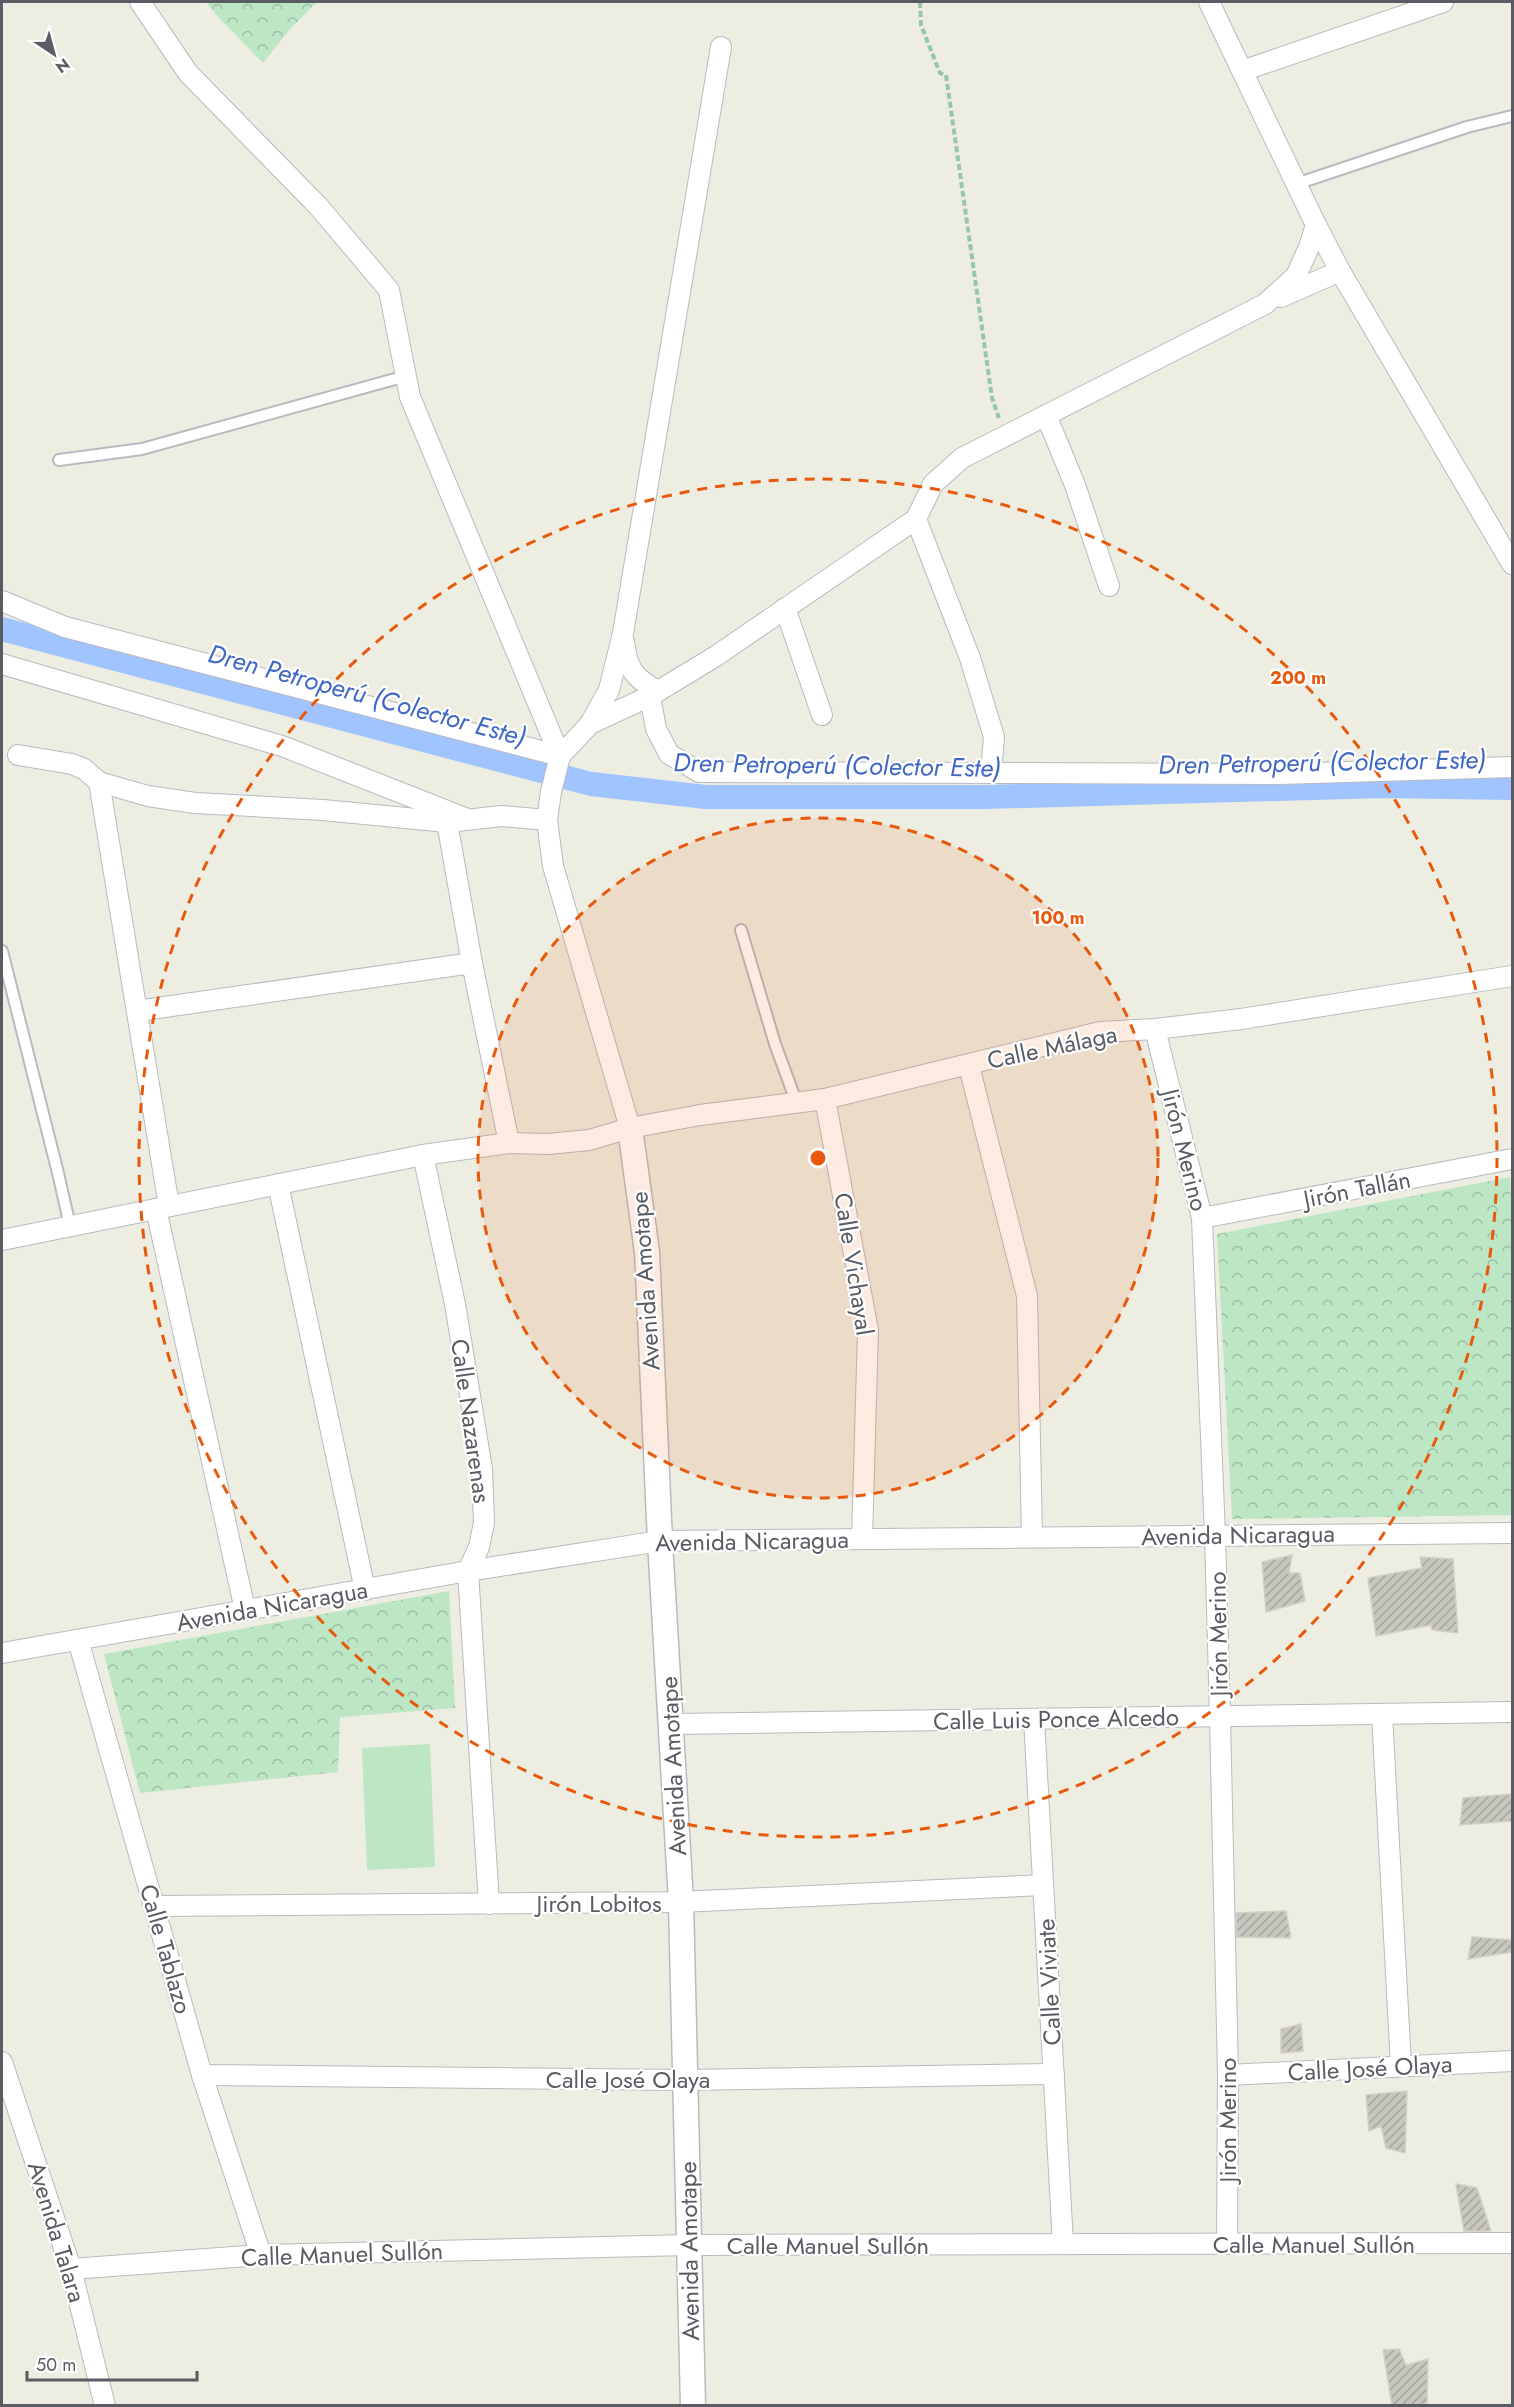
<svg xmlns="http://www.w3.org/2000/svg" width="1514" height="2407" font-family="Jost,sans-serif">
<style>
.forest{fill:url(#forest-crowns)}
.pitch{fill:#bde6c5}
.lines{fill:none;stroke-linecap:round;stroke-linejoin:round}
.canal{stroke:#a0c4ff;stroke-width:24}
.building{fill:url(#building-hatch);stroke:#d2d0c0;stroke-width:1.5}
.service-casing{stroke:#b9bac1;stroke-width:14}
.minor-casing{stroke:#b9bac1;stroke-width:22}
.tertiary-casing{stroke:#b9bac1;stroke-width:27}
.path{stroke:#96c7ad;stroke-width:4;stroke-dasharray:6 3;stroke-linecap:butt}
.service{stroke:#fff;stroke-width:10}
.minor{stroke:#fff;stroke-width:20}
.tertiary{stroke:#fff;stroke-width:24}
.ring{fill:none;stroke:#e8590c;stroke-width:3;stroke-dasharray:10 8}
.labels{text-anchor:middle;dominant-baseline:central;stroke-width:4.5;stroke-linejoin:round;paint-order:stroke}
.street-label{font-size:24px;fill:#5a5c63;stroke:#fff}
.water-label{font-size:26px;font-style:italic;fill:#4169c4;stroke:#fff}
.centre{fill:#e8590c;stroke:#fff;stroke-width:3}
.ring-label{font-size:18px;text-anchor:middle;font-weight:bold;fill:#e8590c;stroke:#fff;stroke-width:4.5;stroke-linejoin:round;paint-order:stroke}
</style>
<defs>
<pattern id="forest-crowns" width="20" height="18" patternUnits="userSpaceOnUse" patternTransform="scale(1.5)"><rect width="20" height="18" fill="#bde6c5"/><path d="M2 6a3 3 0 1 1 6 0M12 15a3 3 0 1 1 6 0" fill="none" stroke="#9dbea4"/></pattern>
<pattern id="building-hatch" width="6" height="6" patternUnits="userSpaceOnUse" patternTransform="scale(1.5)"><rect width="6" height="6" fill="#c8c7bf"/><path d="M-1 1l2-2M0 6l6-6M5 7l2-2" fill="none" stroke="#a5a59f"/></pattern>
</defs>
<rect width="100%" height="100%" fill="#edede2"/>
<!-- forest -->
<g class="forest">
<path d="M206,2H317L290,29L263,63L217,16Z"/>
<path d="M1510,1177L1512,1220V1515L1232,1519L1217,1234Z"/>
<path d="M449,1591L455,1708L340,1717L338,1772L140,1793L104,1654Z"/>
</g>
<!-- pitch -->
<path class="pitch" d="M430,1744L435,1867L367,1870L362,1748Z"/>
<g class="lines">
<!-- canal -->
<path class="canal" d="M2,629L591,784L706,797H985L1383,786L1512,788"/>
</g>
<!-- building -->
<g class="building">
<path d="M1292,1555L1289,1573H1300L1305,1601L1266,1612L1262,1562Z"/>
<path d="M1420,1557L1453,1559L1458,1633L1432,1630L1431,1625L1376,1636L1368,1578L1422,1568Z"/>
<path d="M1512,1794V1821L1460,1825L1463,1798Z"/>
<path d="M1286,1911L1291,1938L1237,1937L1236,1913Z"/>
<path d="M1472,1937L1512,1940V1952L1468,1959Z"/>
<path d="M1301,2024L1303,2051L1281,2053V2029Z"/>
<path d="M1407,2091L1405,2153L1386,2148L1381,2126L1369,2131L1366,2095Z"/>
<path d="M1456,2184L1477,2188L1491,2231H1464Z"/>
<path d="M1399,2349L1406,2365L1428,2359L1427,2404L1392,2406L1383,2350Z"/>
</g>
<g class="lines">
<defs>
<g id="service">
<path d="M1296,184L1467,127L1512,116"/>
<path d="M59,460L142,449L406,376"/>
<path d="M741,930L775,1044L796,1101"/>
<path d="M2,951L58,1173L70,1226"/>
</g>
<g id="minor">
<path d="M140,2L188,73L319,207L389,290L410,397L560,756"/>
<path d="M1209,2L1316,225L1340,271L1512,564"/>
<path d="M1242,71L1443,2"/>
<path d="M1281,297L1340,271"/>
<path d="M1046,415L1075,485L1109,586"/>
<path d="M916,519L970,658L994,737L991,773"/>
<path d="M2,601L65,627L560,756"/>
<path d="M785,608L822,715"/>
<path d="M624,641C627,669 634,678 658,691"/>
<path d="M2,664L282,746L465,818"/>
<path d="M650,696L656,729L669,754L699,772L1279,774L1512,767"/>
<path d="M590,724L609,690L623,633L721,47"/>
<path d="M18,755L72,764L84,769L99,782L148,796L195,803L323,810L447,822L502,816L547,820"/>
<path d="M99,782L169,1206"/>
<path d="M447,822L472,963L509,1143"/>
<path d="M137,1011L472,963"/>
<path d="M1155,1029L1202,1218L1215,1535L1220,1717L1228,2075L1227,2244"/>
<path d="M969,1066L1027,1296L1032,1537"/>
<path d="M825,1099L868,1330L862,1539"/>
<path d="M630,1128L553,866L547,820L551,792L560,756L590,724L650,696L716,656L916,519L933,484L962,458L1265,304L1296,276L1309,247L1316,225"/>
<path d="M423,1155L455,1304L482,1469L484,1523L479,1547L468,1571L489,1904"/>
<path d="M278,1184L365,1590"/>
<path d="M156,1209L245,1610"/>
<path d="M1202,1218L1512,1159"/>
<path d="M2,1240L423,1155L509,1143L548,1144L589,1140L630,1128L700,1115L825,1099L1100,1032L1155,1029L1241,1019L1512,976"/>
<path d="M78,1640L202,2075L261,2255"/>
<path d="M2,1653L468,1571L660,1541L1512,1533"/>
<path d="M1382,1714L1401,2066"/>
<path d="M1034,1719L1063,2244"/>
<path d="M671,1724L1512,1712"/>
<path d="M154,1906L681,1902L1043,1885"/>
<path d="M2,2062L71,2269L105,2406"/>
<path d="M202,2075L685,2080L1054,2074"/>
<path d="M1228,2075L1512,2061"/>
<path d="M71,2269L261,2255L689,2245L1512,2243"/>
</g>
<path id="tertiary" d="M630,1128L647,1252L660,1541L681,1902L693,2406"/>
</defs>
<!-- service casing -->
<use href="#service" class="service-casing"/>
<!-- minor casing -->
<use href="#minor" class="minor-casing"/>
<!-- tertiary casing -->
<use href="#tertiary" class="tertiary-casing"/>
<!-- path -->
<path class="path" d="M920,2L921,25L940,73L946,75L992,398L999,418"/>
<!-- service -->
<use href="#service" class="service"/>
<!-- minor -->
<use href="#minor" class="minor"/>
<!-- tertiary -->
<use href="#tertiary" class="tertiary"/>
</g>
<!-- distance rings -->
<circle cx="818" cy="1158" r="340" fill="#e8590c" fill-opacity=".12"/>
<g class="ring">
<circle cx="818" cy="1158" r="340"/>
<circle cx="818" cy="1158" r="679"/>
</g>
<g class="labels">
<!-- street labels -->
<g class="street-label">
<text transform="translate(1052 1047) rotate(-12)">Calle Málaga</text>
<text transform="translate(1185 1150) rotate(76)">Jirón Merino</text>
<text transform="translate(1357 1189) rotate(-11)">Jirón Tallán</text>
<text transform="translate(854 1264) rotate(81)">Calle Vichayal</text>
<text transform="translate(645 1281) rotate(-94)">Avenida Amotape</text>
<text transform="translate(471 1421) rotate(82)">Calle Nazarenas</text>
<text transform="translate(1238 1535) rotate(-1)">Avenida Nicaragua</text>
<text transform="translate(752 1541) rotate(-1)">Avenida Nicaragua</text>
<text transform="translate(272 1606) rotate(-10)">Avenida Nicaragua</text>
<text transform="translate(1218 1634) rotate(-91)">Jirón Merino</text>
<text transform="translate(1056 1719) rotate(-1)">Calle Luis Ponce Alcedo</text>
<text transform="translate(673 1766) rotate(-93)">Avenida Amotape</text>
<text x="599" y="1903">Jirón Lobitos</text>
<text transform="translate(166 1949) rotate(74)">Calle Tablazo</text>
<text transform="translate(1049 1982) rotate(-93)">Calle Viviate</text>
<text transform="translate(1370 2068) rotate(-3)">Calle José Olaya</text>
<text x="628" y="2079">Calle José Olaya</text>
<text transform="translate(1227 2120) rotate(-90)">Jirón Merino</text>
<text transform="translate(57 2232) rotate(73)">Avenida Talara</text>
<text x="1314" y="2244">Calle Manuel Sullón</text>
<text x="828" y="2245">Calle Manuel Sullón</text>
<text transform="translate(689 2251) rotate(-91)">Avenida Amotape</text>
<text transform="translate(342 2254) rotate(-2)">Calle Manuel Sullón</text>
</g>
<!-- water labels -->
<g class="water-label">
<text transform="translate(367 695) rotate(15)">Dren Petroperú (Colector Este)</text>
<text transform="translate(1322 762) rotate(-1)">Dren Petroperú (Colector Este)</text>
<text transform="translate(837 765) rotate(1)">Dren Petroperú (Colector Este)</text>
</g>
</g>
<circle cx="818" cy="1158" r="9" class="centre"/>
<g class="ring-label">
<text x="1298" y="684">200 m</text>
<text x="1058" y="924">100 m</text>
</g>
<!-- border -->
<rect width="1514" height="2407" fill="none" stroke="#5a5c63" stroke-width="6"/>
<!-- north arrow -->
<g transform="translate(54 54) rotate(144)" stroke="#ffffff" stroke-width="4.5" paint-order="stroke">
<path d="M0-4.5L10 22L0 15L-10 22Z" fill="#5a5c63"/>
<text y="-9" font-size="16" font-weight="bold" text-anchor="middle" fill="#5a5c63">N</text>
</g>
<!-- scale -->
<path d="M27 2371v9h170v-9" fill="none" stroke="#5a5c63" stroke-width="3"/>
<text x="36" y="2371" font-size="18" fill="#5a5c63" stroke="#ffffff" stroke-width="4.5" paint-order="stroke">50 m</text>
</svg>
